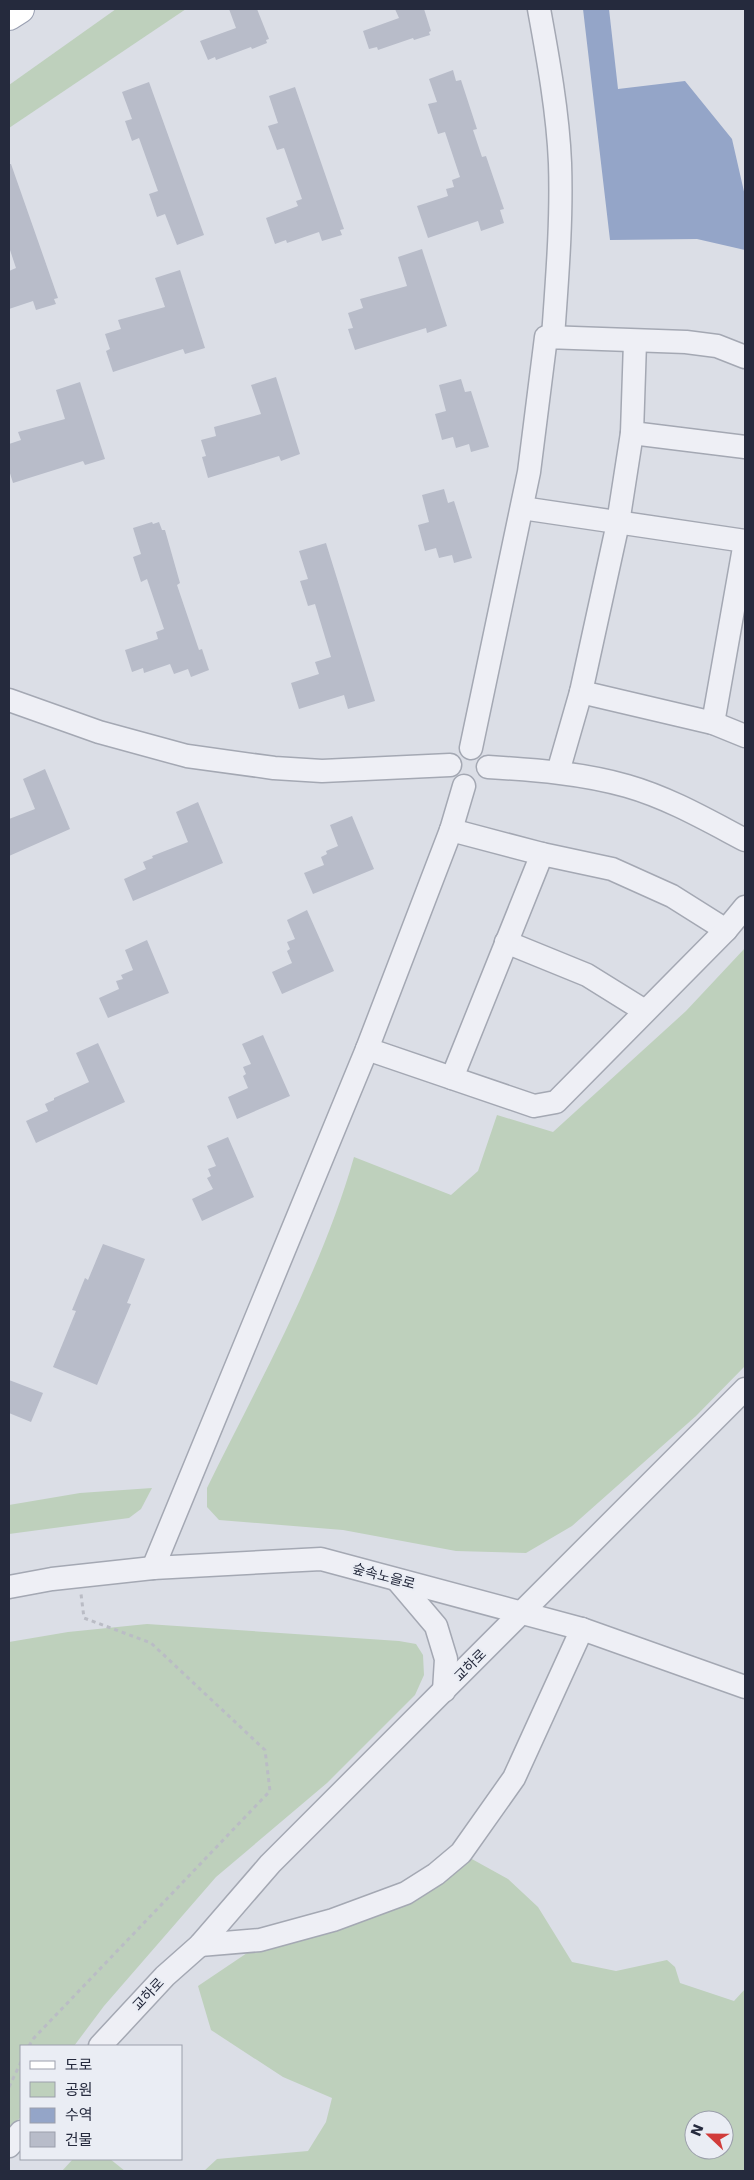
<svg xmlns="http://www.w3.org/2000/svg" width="754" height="2180" font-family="'DejaVu Sans','Noto Sans KR',sans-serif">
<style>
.green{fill:#bed0bc;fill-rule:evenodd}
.water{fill:#94a5c8}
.building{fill:#b8bcc9}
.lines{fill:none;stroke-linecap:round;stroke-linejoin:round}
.minor-casing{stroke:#a4a8b3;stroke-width:25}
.major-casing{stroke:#9aa0b2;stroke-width:30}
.path{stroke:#babcc5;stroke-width:3;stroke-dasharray:4 4;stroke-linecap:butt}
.minor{stroke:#eeeff5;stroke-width:22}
.major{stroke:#fff;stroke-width:28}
.labels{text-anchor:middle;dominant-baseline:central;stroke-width:4.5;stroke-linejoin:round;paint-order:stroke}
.street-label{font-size:14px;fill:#252a3d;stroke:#eaedf4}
</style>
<rect width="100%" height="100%" fill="#dbdee6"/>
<!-- green -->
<g class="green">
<path d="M116,9H186L9,128V85Z"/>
<path d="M745,948V1366L696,1416L572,1526L526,1553L456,1551L343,1530L219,1520L207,1507V1488C260,1380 321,1273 354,1157L451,1195L478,1171L497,1115L553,1132L686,1011Z"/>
<path d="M152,1488L141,1509L129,1518L9,1534V1505L80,1493Z"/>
<path d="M147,1624L399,1641L416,1644L423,1655L424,1675L415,1695L327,1783L216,1877L104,2006L74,2046H21V2117L9,2129V1642L68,1632Z"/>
<path d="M461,1853L508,1879L538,1907L572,1962L616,1971L667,1960L675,1967L680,1983L734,2001L745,1989V2171H204L217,2159L308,2151L326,2122L332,2098L283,2077L211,2030L198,1986L250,1951L342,1919ZM694,2120H724V2150H694Z"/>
<path d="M73,2159H110L125,2171H62Z"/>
</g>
<!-- water -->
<path class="water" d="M583,9H609L618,89L685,81L732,139L745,196V250L697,239L610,240Z"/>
<!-- building -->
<g class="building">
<path d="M229,9H257L269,39L266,40L267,43L252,49L251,47L216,60L215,57L208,60L200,41L236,28Z"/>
<path d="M395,9H424L431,31L429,32L430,35L414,40L413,38L378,50L377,47L369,49L363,31L399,18Z"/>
<path d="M453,70L456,81L461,80L477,129L473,130L482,157L486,156L504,209L500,210L504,223L481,231L478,221L428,238L417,206L448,196L446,189L454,187L452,180L460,177L445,132L438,134L428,104L437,102L429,79Z"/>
<path d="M149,82L204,235L177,245L165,214L157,217L149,194L158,191L139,138L132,141L125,121L132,119L122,92Z"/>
<path d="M295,87L344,229L340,230L342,235L322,241L319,232L287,243L286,240L275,244L266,218L298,206L296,201L302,199L284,148L277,150L268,126L278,123L269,96Z"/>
<path d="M9,164H11L58,298L54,299L56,304L36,310L33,301L9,309V271L16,268L9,247Z"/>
<path d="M422,249L447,326L427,333L426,328L355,350L348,329L353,328L348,313L363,308L360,299L407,286L398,257Z"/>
<path d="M180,270L205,348L185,354L183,349L113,372L106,351L110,349L105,334L121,329L118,320L165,307L155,278Z"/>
<path d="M276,377L300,454L281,461L279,456L208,478L202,457L206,456L201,440L216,436L214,427L261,414L251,385Z"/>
<path d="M461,379L465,392L471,391L489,447L471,452L469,444L456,448L453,437L442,440L435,414L446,411L439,385Z"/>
<path d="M80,382L105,459L85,465L83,461L13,483L9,470V444L21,440L18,432L65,419L56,390Z"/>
<path d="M444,489L448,503L454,501L472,558L454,563L452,555L439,558L436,548L425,551L418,525L429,522L422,495Z"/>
<path d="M152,522L153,524L159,522L162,530H165L180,583L177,585L199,650L202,649L209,670L191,677L188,669L174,674L170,664L144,673L143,668L132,672L125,650L158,639L156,632L164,629L147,579L141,582L133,557L141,554L133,528Z"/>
<path d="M326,543L375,701L348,709L344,695L299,709L291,683L319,674L315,662L331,657L315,604L308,606L300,581L308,579L299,551Z"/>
<path d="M45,769L70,829L9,856V819L35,809L23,779Z"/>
<path d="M198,802L223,863L133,901L124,879L146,869L143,862L153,858L152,856L188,842L176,812Z"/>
<path d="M352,816L374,869L313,894L304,873L324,865L321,857L327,854L326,851L338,846L330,825Z"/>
<path d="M307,910L334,971L282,994L272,972L292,963L287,951L290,949L287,942L295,939L287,920Z"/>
<path d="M147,940L169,993L108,1018L99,998L119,989L116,981L123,979L121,975L133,970L125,950Z"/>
<path d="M263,1035L290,1096L237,1119L228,1097L248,1088L243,1076L246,1074L243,1067L251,1064L242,1044Z"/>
<path d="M98,1043L125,1102L36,1143L26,1121L48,1111L45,1104L54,1100V1098L89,1082L76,1053Z"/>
<path d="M228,1137L254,1197L202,1221L192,1199L213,1189L207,1178L211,1176L208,1169L216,1166L207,1146Z"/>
<path d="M103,1244L145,1259L127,1303L131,1304L97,1385L53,1367L76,1311L72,1310L85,1278L88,1280Z"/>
<path d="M9,1380L43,1393L31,1422L9,1413Z"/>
</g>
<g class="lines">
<defs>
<g id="minor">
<path d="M539,9C548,58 558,113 560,163C562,221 557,280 553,337"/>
<path d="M632,433L745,447"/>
<path d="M522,508L745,541"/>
<path d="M581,692L713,723L745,736"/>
<path d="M9,700L99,732L187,756L274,768L322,771L450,765"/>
<path d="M713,723L745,542"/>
<path d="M471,748L529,472L546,337L686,342L717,346L745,357"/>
<path d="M488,767C535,770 582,773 627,786C669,798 707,820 745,840"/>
<path d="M558,772L581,692L618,523L632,433L635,342"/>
<path d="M451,830L542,854L612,869L672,896L726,930"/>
<path d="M506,942L587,975L645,1011"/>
<path d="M367,1049L534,1106L556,1102L726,930L745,907"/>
<path d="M452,1078L542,854"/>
<path d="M153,1568L367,1049L451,830L464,786"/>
<path d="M397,1580L436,1626L446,1659L444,1691"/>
<path d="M9,1587L52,1579L153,1568L321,1559L582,1629L745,1687"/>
<path d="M200,1945L260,1940L333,1920L406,1893L436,1874L461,1853L514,1778L582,1629"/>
<path d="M100,2046L165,1976L200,1945L270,1864L745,1389"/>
<path d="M9,2146L21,2132"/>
</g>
<path id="major" d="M9,16L20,9"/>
</defs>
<!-- minor casing -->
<use href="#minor" class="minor-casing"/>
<!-- major casing -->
<use href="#major" class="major-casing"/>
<!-- path -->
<g class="path">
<path d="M29,2046L33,2039L270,1791L265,1750L151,1643L84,1618L81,1594"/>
<path d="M9,2087L21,2062"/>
</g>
<!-- minor -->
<use href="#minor" class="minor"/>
<!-- major -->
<use href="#major" class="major"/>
</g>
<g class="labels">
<!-- street labels -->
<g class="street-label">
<text transform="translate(384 1576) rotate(15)">숲속노을로</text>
<text transform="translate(470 1665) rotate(-45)">교하로</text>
<text transform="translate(148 1994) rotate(-47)">교하로</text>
</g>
</g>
<!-- border -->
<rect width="754" height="2180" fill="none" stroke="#252a3d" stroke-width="20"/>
<!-- legend -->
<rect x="20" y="2045" width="162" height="115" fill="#eaedf4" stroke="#9b9fab"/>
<rect x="30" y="2061" width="25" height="8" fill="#ffffff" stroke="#9b9fab"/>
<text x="65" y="2070" font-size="15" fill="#252a3d">도로</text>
<rect x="30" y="2082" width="25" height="15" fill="#bed0bc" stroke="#9b9fab"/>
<text x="65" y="2095" font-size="15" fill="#252a3d">공원</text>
<rect x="30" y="2108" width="25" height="15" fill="#94a5c8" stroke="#9b9fab"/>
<text x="65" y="2120" font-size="15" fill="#252a3d">수역</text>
<rect x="30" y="2132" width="25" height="15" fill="#b8bcc9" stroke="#9b9fab"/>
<text x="65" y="2145" font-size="15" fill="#252a3d">건물</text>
<!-- north arrow -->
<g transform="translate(709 2135) rotate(292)"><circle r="24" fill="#eaedf4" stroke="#9b9fab"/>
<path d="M0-4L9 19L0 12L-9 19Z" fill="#d13c3a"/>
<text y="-8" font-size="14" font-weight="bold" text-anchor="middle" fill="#252a3d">N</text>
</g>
</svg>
